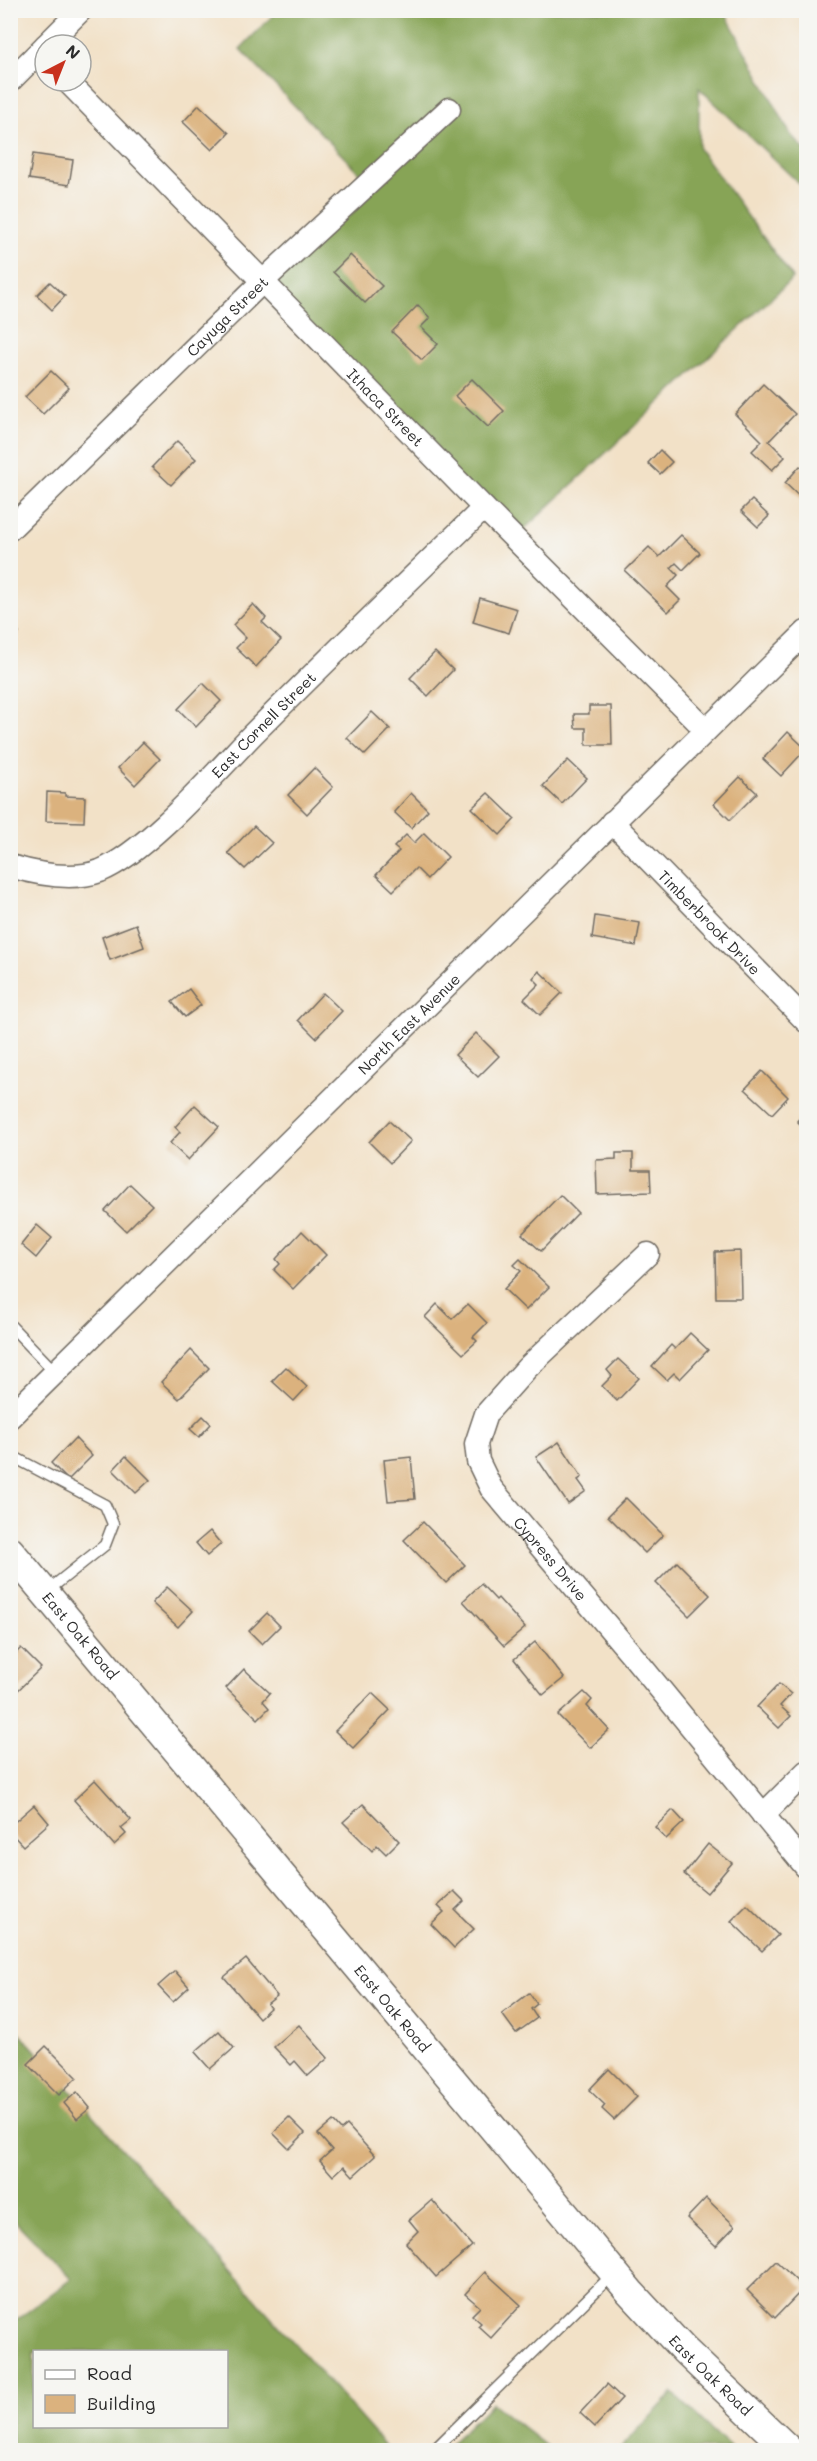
<svg xmlns="http://www.w3.org/2000/svg" width="817" height="2461" font-family="Mali,sans-serif">
<style>
.forest{fill:#87a456;stroke:#596840;stroke-width:1.5;fill-rule:evenodd}
.building{fill:#dbb27e}
.lines{fill:none;stroke-linecap:round;stroke-linejoin:round}
.service-casing{stroke:#716b62;stroke-width:13}
.minor-casing{stroke:#716b62;stroke-width:25}
.tertiary-casing{stroke:#716b62;stroke-width:31}
.service{stroke:#fff;stroke-width:10}
.minor{stroke:#fff;stroke-width:22}
.tertiary{stroke:#fff;stroke-width:28}
.labels{text-anchor:middle;dominant-baseline:central;stroke-width:4.5;stroke-linejoin:round;paint-order:stroke}
.street-label{font-size:15px;fill:#2b2b2b;stroke:#f6f6f2}
</style>
<rect width="100%" height="100%" fill="#f6f6f2"/>
<filter id="ink" filterUnits="userSpaceOnUse"><feTurbulence type="fractalNoise" baseFrequency=".0167" numOctaves="2"/><feDisplacementMap in="SourceGraphic" scale="12" xChannelSelector="R" yChannelSelector="G"/><feConvolveMatrix kernelMatrix="1 2 1 2 8 2 1 2 1" color-interpolation-filters="sRGB"/></filter>
<filter id="wash" filterUnits="userSpaceOnUse"><feTurbulence type="fractalNoise" baseFrequency=".008" numOctaves="4" result="noise"/><feDisplacementMap in="SourceGraphic" scale="24" xChannelSelector="R" yChannelSelector="G"/><feGaussianBlur stdDeviation="1.35" result="paint"/><feColorMatrix in="noise" values="0 0 0 0 0 0 0 0 0 0 0 0 0 0 0 0 0 1.4 0 .05"/><feComposite in="paint" operator="in"/></filter>
<g filter="url(#wash)">
<rect width="100%" height="100%" fill="#f2e1c7"/>
<!-- forest -->
<g class="forest">
<path d="M277,11H724L791,135L806,151V190L699,88V149L793,278L517,536L265,284L362,176L240,49Z"/>
<path d="M11,2023L389,2450H11L10,2325L71,2279L11,2217ZM34,2352H226V2426H34Z"/>
<path d="M673,2393L733,2450H619Z"/>
<path d="M492,2403L551,2450H444Z"/>
</g>
<g id="blocks">
<!-- building -->
<g class="building">
<path d="M199,105L229,133L212,150L183,122Z"/>
<path d="M33,154L73,160L69,185L29,179Z"/>
<path d="M350,255L382,286L365,303L333,272Z"/>
<path d="M50,282L65,296L52,310L37,295Z"/>
<path d="M418,305L430,318L421,327L438,344L422,360L392,332Z"/>
<path d="M51,371L69,388L43,414L25,397Z"/>
<path d="M472,379L504,411L488,427L455,396Z"/>
<path d="M763,384L795,414L769,441L785,457L772,470L752,451L762,441L735,414Z"/>
<path d="M177,441L196,459L171,485L152,467Z"/>
<path d="M660,450L672,462L660,474L648,463Z"/>
<path d="M800,466L806,471V503L785,483Z"/>
<path d="M752,500L769,516L758,527L741,511Z"/>
<path d="M681,535L700,553L683,570L676,563L671,568L678,575L667,587L680,600L668,612L625,571L649,547L659,557Z"/>
<path d="M480,598L517,609L509,633L473,622Z"/>
<path d="M253,604L266,618L262,622L281,640L256,667L236,648L246,638L233,625Z"/>
<path d="M10,624L19,633L10,642Z"/>
<path d="M435,652L453,670L428,696L410,678Z"/>
<path d="M203,683L221,701L196,727L178,709Z"/>
<path d="M589,706H611L612,745H586V728H575L574,714H589Z"/>
<path d="M372,712L390,729L365,755L347,738Z"/>
<path d="M788,732L806,749L781,776L763,759Z"/>
<path d="M143,742L160,759L135,785L118,768Z"/>
<path d="M568,760L587,778L562,804L543,786Z"/>
<path d="M314,768L333,787L307,814L288,795Z"/>
<path d="M740,777L757,793L730,820L714,804Z"/>
<path d="M47,792L65,793V796L85,797L84,822L46,821Z"/>
<path d="M411,793L428,810L411,828L394,812Z"/>
<path d="M488,793L515,819L500,835L472,808Z"/>
<path d="M254,826L272,843L245,869L228,853Z"/>
<path d="M424,833L448,857L427,879L416,868L393,891L376,875L399,851L394,847L406,835L414,843Z"/>
<path d="M595,916L640,923L636,946L592,938Z"/>
<path d="M136,924L144,947L110,960L102,937Z"/>
<path d="M539,971L562,993L540,1015L524,999L539,984L533,978Z"/>
<path d="M189,989L201,1005L185,1017L172,1002Z"/>
<path d="M323,993L342,1011L316,1038L298,1020Z"/>
<path d="M476,1033L499,1056L478,1077L455,1055Z"/>
<path d="M762,1071L788,1097L772,1114L745,1089Z"/>
<path d="M195,1105L219,1127L188,1160L170,1143L180,1132L175,1127Z"/>
<path d="M806,1111V1130L797,1121Z"/>
<path d="M389,1121L411,1141L390,1163L369,1142Z"/>
<path d="M616,1153H633V1170H650L651,1192L597,1194L596,1160L616,1159Z"/>
<path d="M130,1184L152,1205L126,1231L105,1211Z"/>
<path d="M560,1195L578,1213L541,1251L522,1234Z"/>
<path d="M37,1225L52,1238L36,1258L21,1245Z"/>
<path d="M302,1231L326,1255L293,1289L274,1270L280,1264L276,1259Z"/>
<path d="M740,1251L741,1298H716L715,1252Z"/>
<path d="M520,1259L549,1287L526,1310L504,1289L521,1271L514,1265Z"/>
<path d="M437,1304L452,1319L468,1304L487,1323L473,1337L477,1341L463,1354L425,1317Z"/>
<path d="M690,1333L708,1350L680,1379L674,1373L667,1380L652,1366L671,1345L675,1349Z"/>
<path d="M191,1350L209,1368L179,1399L161,1382Z"/>
<path d="M618,1359L639,1378L617,1401L602,1386L612,1376L607,1370Z"/>
<path d="M286,1367L307,1387L294,1401L272,1381Z"/>
<path d="M203,1416L211,1424L199,1437L190,1429Z"/>
<path d="M75,1438L92,1456L68,1480L51,1463Z"/>
<path d="M559,1442L582,1477L578,1480L586,1491L568,1504L536,1457Z"/>
<path d="M126,1456L150,1480L136,1493L113,1470Z"/>
<path d="M411,1457L415,1499L388,1501L384,1460Z"/>
<path d="M626,1498L663,1535L645,1553L608,1516Z"/>
<path d="M423,1522L465,1565L446,1583L404,1540Z"/>
<path d="M210,1531L221,1544L207,1556L196,1543Z"/>
<path d="M677,1562L710,1595L689,1616L656,1583Z"/>
<path d="M481,1584L496,1600L498,1598L525,1628L504,1646L463,1601Z"/>
<path d="M167,1587L193,1611L178,1627L152,1603Z"/>
<path d="M267,1613L280,1626L262,1644L249,1631Z"/>
<path d="M535,1642L564,1678L543,1695L514,1659Z"/>
<path d="M21,1648L41,1668L14,1694L10,1690V1659Z"/>
<path d="M244,1669L270,1693L263,1701L269,1708L258,1719L226,1688Z"/>
<path d="M779,1684L791,1694L780,1706L791,1716L779,1728L757,1707Z"/>
<path d="M584,1692L592,1700L587,1706L609,1730L590,1748L558,1715Z"/>
<path d="M372,1693L390,1710L353,1748L335,1731Z"/>
<path d="M95,1780L131,1820L121,1828L126,1834L114,1845L74,1800Z"/>
<path d="M363,1804L399,1841L386,1854L377,1845L372,1851L343,1822Z"/>
<path d="M34,1805L49,1823L23,1846L10,1832V1826Z"/>
<path d="M673,1810L684,1822L666,1839L655,1827Z"/>
<path d="M708,1844L732,1863L707,1893L684,1874Z"/>
<path d="M454,1891L464,1901L455,1910L474,1929L454,1948L431,1924L444,1912L438,1906Z"/>
<path d="M747,1905L778,1935L762,1951L731,1921Z"/>
<path d="M246,1959L277,1996L267,2004L270,2008L259,2018L224,1977Z"/>
<path d="M175,1971L189,1987L173,2002L158,1986Z"/>
<path d="M529,1993L537,2004L531,2009L537,2018L516,2033L502,2014Z"/>
<path d="M299,2025L328,2058L308,2076L295,2061L291,2065L274,2047Z"/>
<path d="M219,2031L234,2048L210,2069L195,2052Z"/>
<path d="M46,2046L77,2077L59,2095L28,2064Z"/>
<path d="M609,2069L637,2097L614,2120L602,2109L605,2105L589,2090Z"/>
<path d="M77,2092L90,2108L77,2119L64,2103Z"/>
<path d="M289,2117L305,2133L289,2149L273,2133Z"/>
<path d="M333,2121L341,2130L347,2125L375,2156L353,2176L344,2166L333,2176L320,2161L332,2150L318,2134Z"/>
<path d="M706,2198L735,2226L716,2246L687,2218Z"/>
<path d="M432,2200L472,2246L436,2277L406,2243L418,2231L409,2220Z"/>
<path d="M776,2261L804,2288L775,2318L747,2290Z"/>
<path d="M485,2272L521,2305L491,2338L478,2326L481,2323L472,2315L480,2307L465,2294Z"/>
<path d="M607,2384L622,2398L595,2427L580,2413Z"/>
</g>
</g>
</g>
<g filter="url(#ink)">
<use href="#blocks" fill-opacity="0" stroke="#716b62" stroke-width="1.5"/>
<g class="lines">
<defs>
<g id="service">
<path d="M10,1325L56,1373"/>
<path d="M10,1455L105,1505L113,1524L105,1545L46,1592"/>
<path d="M434,2450L614,2273"/>
</g>
<g id="minor">
<path d="M46,45L81,10"/>
<path d="M10,81L45,46"/>
<path id="s1" d="M67,81L484,508L706,730"/>
<path id="s2" d="M10,529L263,281L449,109"/>
<path id="s3" d="M612,822L806,1021"/>
<path id="s4" d="M10,866C37,874 73,881 100,871C147,852 216,772 253,734C329,658 406,583 484,508"/>
<path id="s5" d="M648,1254L527,1368L486,1414L476,1444L478,1461L491,1488L633,1656L806,1867"/>
<path id="s6" d="M10,1417L806,632"/>
<path d="M763,1815L806,1772"/>
</g>
<g id="tertiary">
<path id="s7" d="M10,1551L630,2292L684,2350L789,2450"/>
</g>
</defs>
<!-- service casing -->
<use href="#service" class="service-casing"/>
<!-- minor casing -->
<use href="#minor" class="minor-casing"/>
<!-- tertiary casing -->
<use href="#tertiary" class="tertiary-casing"/>
<!-- service -->
<use href="#service" class="service"/>
<!-- minor -->
<use href="#minor" class="minor"/>
<!-- tertiary -->
<use href="#tertiary" class="tertiary"/>
</g>
</g>
<g class="labels">
<!-- street labels -->
<g class="street-label">
<text stroke="none"><textPath href="#s2" startOffset="304">Cayuga Street</textPath></text>
<text stroke="none"><textPath href="#s1" startOffset="456">Ithaca Street</textPath></text>
<text stroke="none"><textPath href="#s4" startOffset="312">East Cornell Street</textPath></text>
<text stroke="none"><textPath href="#s3" startOffset="140">Timberbrook Drive</textPath></text>
<text stroke="none"><textPath href="#s6" startOffset="560">North East Avenue</textPath></text>
<text stroke="none"><textPath href="#s5" startOffset="399">Cypress Drive</textPath></text>
<text stroke="none"><textPath href="#s7" startOffset="110">East Oak Road</textPath></text>
<text stroke="none"><textPath href="#s7" startOffset="596">East Oak Road</textPath></text>
<text stroke="none"><textPath href="#s7" startOffset="1082">East Oak Road</textPath></text>
</g>
</g>
<!-- margin -->
<rect width="817" height="2461" fill="none" stroke="#f6f6f2" stroke-width="36"/>
<!-- legend -->
<rect x="33" y="2350" width="195" height="78" fill="#f6f6f2" stroke="#a5a5a2" stroke-width="1.5"/>
<rect x="45" y="2370" width="30" height="9" fill="#ffffff" stroke="#a5a5a2" stroke-width="1.5"/>
<text x="87" y="2380" font-size="18" fill="#2b2b2b">Road</text>
<rect x="45" y="2395" width="30" height="18" fill="#dbb27e" stroke="#a5a5a2" stroke-width="1.5"/>
<text x="87" y="2410" font-size="18" fill="#2b2b2b">Building</text>
<!-- north arrow -->
<g transform="translate(63 63) rotate(42)"><circle r="28" fill="#f6f6f2" stroke="#a5a5a2" stroke-width="1.5"/>
<path d="M0-4.5L10 22L0 15L-10 22Z" fill="#c8321e"/>
<text y="-9" font-size="16" font-weight="bold" text-anchor="middle" fill="#2b2b2b">N</text>
</g>
</svg>
